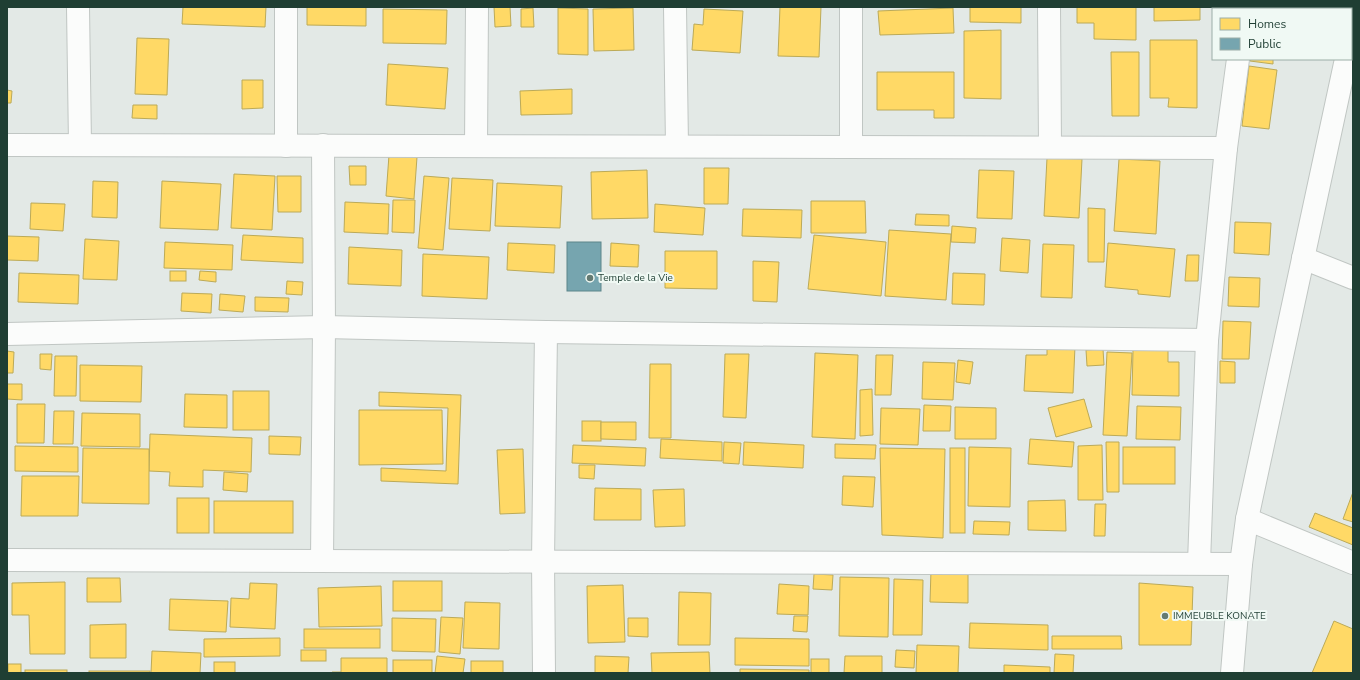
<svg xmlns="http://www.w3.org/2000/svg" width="1360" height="680" font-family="'Nunito Sans',sans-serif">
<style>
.homes{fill:#ffd966;stroke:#bcaa57}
.public{fill:#76a5af;stroke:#5c868a}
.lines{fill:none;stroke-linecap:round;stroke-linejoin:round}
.street-casing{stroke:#c0c6c3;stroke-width:24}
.street{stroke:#fbfcfb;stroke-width:22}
.poi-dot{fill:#647a72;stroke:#f0f9f4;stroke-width:1.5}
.labels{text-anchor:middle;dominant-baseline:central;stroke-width:4;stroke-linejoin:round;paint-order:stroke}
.poi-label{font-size:10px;fill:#1f3e33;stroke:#f0f9f4;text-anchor:start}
</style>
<rect width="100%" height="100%" fill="#e3e9e6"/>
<!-- homes -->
<g class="homes">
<path d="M183,7H266L265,27L182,24Z"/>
<path d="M307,7H366V26L307,25Z"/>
<path d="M494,7H510L511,26L495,27Z"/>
<path d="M780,7H821L819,57L778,56Z"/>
<path d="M970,7H1021V23L970,22Z"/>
<path d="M1077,7H1136V40L1094,39V23H1077Z"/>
<path d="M1154,7H1200V20L1154,21Z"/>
<path d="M533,8L534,27H521V9Z"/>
<path d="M558,8L588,9V55L558,54Z"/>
<path d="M633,8L634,50L594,51L593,9Z"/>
<path d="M953,8L954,33L880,35L878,11Z"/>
<path d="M383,9L447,10L446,44L383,43Z"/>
<path d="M704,9L743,11L740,53L692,50L694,24L703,25Z"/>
<path d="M1001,30V99L964,98V31Z"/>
<path d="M137,38L169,39L167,95L135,94Z"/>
<path d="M1150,40H1197V108L1168,107L1169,98H1150Z"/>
<path d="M1111,52H1139V116H1112Z"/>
<path d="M1250,59H1273V64L1250,61Z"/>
<path d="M388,64L448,68L445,109L386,105Z"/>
<path d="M1249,66L1277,70L1269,129L1242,126Z"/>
<path d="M877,72H954V118H934V110H877Z"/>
<path d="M242,80H263V108L242,109Z"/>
<path d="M572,89V114L521,115L520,91Z"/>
<path d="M7,90L12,91L11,103H7Z"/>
<path d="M133,105H157V119L132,118Z"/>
<path d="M389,155L417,157L414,199L386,196Z"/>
<path d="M1047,158L1082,159L1079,218L1044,216Z"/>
<path d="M1119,159L1160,161L1156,234L1114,231Z"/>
<path d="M349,166H366V185H350Z"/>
<path d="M704,168H729L728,204H704Z"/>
<path d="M647,170L648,218L592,219L591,172Z"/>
<path d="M979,170L1014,171L1012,219L977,218Z"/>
<path d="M234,174L275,176L272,230L231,228Z"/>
<path d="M277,176H301V212H278Z"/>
<path d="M424,176L449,178L443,250L418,248Z"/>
<path d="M452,178L493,180L490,231L449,229Z"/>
<path d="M93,181L118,182L117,218L92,217Z"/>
<path d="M162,181L221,184L218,230L160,228Z"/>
<path d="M497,183L562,186L560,228L495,226Z"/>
<path d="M393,200H415L414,233L392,232Z"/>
<path d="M811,201H865L866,233H811Z"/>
<path d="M345,202L389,204L388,234L344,232Z"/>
<path d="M31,203L65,204L63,231L30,229Z"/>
<path d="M655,204L705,208L703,235L654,232Z"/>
<path d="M1088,208L1105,209L1104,262H1088Z"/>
<path d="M743,209L802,210L801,238L742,236Z"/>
<path d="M916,214L949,215V226L915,225Z"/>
<path d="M1235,222L1271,223L1269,255L1234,253Z"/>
<path d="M952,226L976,228L975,243L951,242Z"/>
<path d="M889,230L951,234L946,300L885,296Z"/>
<path d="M243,235L303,238V263L241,260Z"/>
<path d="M814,235L886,242L881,296L808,289Z"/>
<path d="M7,236L39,237L38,261L7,260Z"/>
<path d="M1002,238L1030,240L1028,273L1000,271Z"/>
<path d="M85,239L119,241L117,280L83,279Z"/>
<path d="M165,242L233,245L232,270L164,268Z"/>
<path d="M508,243L555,245L554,273L507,270Z"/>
<path d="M611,243L639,245L638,267L610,266Z"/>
<path d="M1108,243L1175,249L1170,297L1138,294V290L1105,287Z"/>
<path d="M1043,244L1074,245L1072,298L1041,297Z"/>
<path d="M349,247L402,250L401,286L348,284Z"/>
<path d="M665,251H717V289L665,288Z"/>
<path d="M423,254L489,257L487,299L422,296Z"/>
<path d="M1187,255H1199L1198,281H1185Z"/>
<path d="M753,261L779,262L777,302L753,301Z"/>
<rect x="170" y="271" width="16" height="10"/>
<path d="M200,271L216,272V282L199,280Z"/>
<path d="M19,273L79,275L78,304L18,302Z"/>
<path d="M953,273L985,274L984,305L952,304Z"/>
<path d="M1229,277L1260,278L1259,307L1228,306Z"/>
<path d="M287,281L303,282L302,295L286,294Z"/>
<path d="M182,293L212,294L211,313L181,311Z"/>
<path d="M220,294L245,296L243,312L219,310Z"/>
<path d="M255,297L289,298L288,312L255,311Z"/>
<path d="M1223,321L1251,322L1249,359H1222Z"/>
<path d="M1047,344L1075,346L1073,393L1024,391L1026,355H1047Z"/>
<path d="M1103,349L1104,365L1087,366L1086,350Z"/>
<path d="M1133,350H1168V362H1179V396L1132,395Z"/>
<path d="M7,351L14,352L13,373H7Z"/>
<path d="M1107,352L1132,353L1127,436L1103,435Z"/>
<path d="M815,353L858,355L855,439L812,437Z"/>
<path d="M40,354H52L51,370L40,369Z"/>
<path d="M725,354H749L746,418L723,417Z"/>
<path d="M876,355H893L891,395H875Z"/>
<path d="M55,356H77L76,396H54Z"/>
<path d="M958,360L973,362L970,384L956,382Z"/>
<path d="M1220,361L1235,362V383H1220Z"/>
<path d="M923,362L955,363L953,400L922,399Z"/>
<path d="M650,364H671V438H649Z"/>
<path d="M80,365L142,366L141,402L80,401Z"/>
<path d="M7,384H22V400L7,399Z"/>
<path d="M872,389L873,435L860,436V390Z"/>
<rect x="233" y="391" width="36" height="39"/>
<path d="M379,392L461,395L458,484L381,481V468L446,471L448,408L379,406Z"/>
<path d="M185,394L227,395V428L184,427Z"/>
<path d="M1084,399L1092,427L1056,437L1048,408Z"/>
<path d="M17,404H45L44,443H17Z"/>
<path d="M924,405L951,406L950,431H923Z"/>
<path d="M1137,406L1181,407L1180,440L1136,439Z"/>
<path d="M955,407L996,408V439H955Z"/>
<path d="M881,408L920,409L918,445L880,444Z"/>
<path d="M359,410H442L443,464L359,465Z"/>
<path d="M54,411H74L73,444H53Z"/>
<path d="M82,413L140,414V447L81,446Z"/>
<rect x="582" y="421" width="19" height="20"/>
<path d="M601,422H636V440L601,439Z"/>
<path d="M150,434L252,438L251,472L203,470V487L169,486L170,472L149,471Z"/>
<path d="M269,436L301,437L300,455L269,454Z"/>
<path d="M661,439L722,442V461L660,458Z"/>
<path d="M1030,439L1074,442L1072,467L1028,464Z"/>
<path d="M724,442L741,443L739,464L723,463Z"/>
<path d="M744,442L804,445L803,468L743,465Z"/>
<path d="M1106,442H1119V492H1107Z"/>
<path d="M835,444L876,445L875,459L835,458Z"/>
<path d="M573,445L646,448L645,466L572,463Z"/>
<path d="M1102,445L1103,500H1078V446Z"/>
<path d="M15,446L78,447V472L15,471Z"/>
<path d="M969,447L1011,448L1010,507L968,506Z"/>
<rect x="1123" y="447" width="52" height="37"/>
<path d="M83,448L149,449V504L82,503Z"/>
<path d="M880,448L945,449L943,538L882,535Z"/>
<rect x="950" y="448" width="15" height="85"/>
<path d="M523,449L525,513L500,514L497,450Z"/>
<path d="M579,465H595L594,479L579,478Z"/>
<path d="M224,472L248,474L247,492L223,490Z"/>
<path d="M22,476H79L78,516H21Z"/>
<path d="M843,476L875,477L873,507L842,505Z"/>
<path d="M595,488L641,489V520H594Z"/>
<path d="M684,489L685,526L655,527L653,490Z"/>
<path d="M1353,492V522L1343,519Z"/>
<rect x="177" y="498" width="32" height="35"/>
<path d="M1065,500L1066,531L1028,530V501Z"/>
<rect x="214" y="501" width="79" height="32"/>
<path d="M1095,504H1106L1105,536H1094Z"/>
<path d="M1315,513L1353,528V545L1309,527Z"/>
<path d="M974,521L1010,522L1009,535L973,534Z"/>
<path d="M931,570L968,571V603L930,602Z"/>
<path d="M814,574L833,575L832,590L813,589Z"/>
<path d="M840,577L889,578L888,637L839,636Z"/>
<path d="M87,578H120L121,602H87Z"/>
<path d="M894,579L923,580L922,635H893Z"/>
<rect x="393" y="581" width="49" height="30"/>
<path d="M65,582V654H30L29,615H12V583Z"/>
<path d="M250,583L277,584L275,629L230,627L231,598L249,599Z"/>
<path d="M1139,583L1193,587L1191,645H1139Z"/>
<path d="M779,584L809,586L808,615L777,614Z"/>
<path d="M623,585L625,642L588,643L587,586Z"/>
<path d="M381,586L382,626L319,627L318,588Z"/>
<path d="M679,592L711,593L710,645H678Z"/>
<path d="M170,599L228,601L226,632L169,630Z"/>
<path d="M465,602L500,603L499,649L463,648Z"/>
<path d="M794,616H808L807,632L793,631Z"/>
<path d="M441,617L463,618L460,654L439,652Z"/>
<path d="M392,618L436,619L435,652L392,651Z"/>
<path d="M628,618H648V637L628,636Z"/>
<path d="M1334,621L1353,629V673H1312Z"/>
<path d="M970,623L1048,625V650L969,648Z"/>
<path d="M126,624V658H90V625Z"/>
<rect x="304" y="629" width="76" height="19"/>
<path d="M1052,636H1121L1122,649H1052Z"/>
<path d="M280,638V656L204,657V639Z"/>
<path d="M735,638L809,639V666L735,665Z"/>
<path d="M917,645L959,646L958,673H916Z"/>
<rect x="301" y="650" width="25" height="11"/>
<path d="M896,650L915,651L914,668L895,667Z"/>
<path d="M152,651L201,653L200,673H151Z"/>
<path d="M709,652L710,673H652L651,653Z"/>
<path d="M1055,654L1074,655L1073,673H1054Z"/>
<path d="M437,656L465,659L463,673H435Z"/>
<path d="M595,656L629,657L628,673H595Z"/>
<path d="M845,656H882V673H844Z"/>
<path d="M341,658H387V673H332V672H341Z"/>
<rect x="811" y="659" width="18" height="14"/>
<rect x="393" y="660" width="39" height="13"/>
<rect x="471" y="661" width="32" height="12"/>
<rect x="214" y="662" width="21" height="11"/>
<rect x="8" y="664" width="13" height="9"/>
<path d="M1004,665L1050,667V673H1004Z"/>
<path d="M740,669L809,670V673H740Z"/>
<rect x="25" y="670" width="42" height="3"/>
<rect x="89" y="671" width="61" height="2"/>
</g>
<!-- public -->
<rect class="public" x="567" y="242" width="34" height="49"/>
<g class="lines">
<defs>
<g id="street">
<path d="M78,7L80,145"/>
<path d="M286,7V146"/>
<path d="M675,7L677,146"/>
<path d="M1049,7L1050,147"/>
<path d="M1242,9V7"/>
<path d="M1351,38L1353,30"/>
<path d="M7,145L1226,148"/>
<path d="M476,146L477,7"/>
<path d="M851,147V7"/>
<path d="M1303,258L1353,278"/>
<path d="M7,334L324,327L546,332L1207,340"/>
<path d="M1247,519L1353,563"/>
<path d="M7,560L1241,564"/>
<path d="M322,561L324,327L323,145"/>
<path d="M1199,563L1207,340L1226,148L1238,59"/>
<path d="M544,673L543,561L546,332"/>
<path d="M1232,673L1241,564L1247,519L1346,59"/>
</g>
</defs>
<!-- street casing -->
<use href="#street" class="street-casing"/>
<!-- street -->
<use href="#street" class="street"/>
</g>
<!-- markers -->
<g class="poi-dot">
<circle cx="590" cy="278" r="4"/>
<circle cx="1165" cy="616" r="4"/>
</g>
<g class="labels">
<!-- poi labels -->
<g class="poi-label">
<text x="598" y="278">Temple de la Vie</text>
<text x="1173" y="616">IMMEUBLE KONATE</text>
</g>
</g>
<!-- border -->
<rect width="1360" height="680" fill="none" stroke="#1f3e33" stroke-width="16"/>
<!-- legend -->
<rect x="1212" y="8" width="140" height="52" fill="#f0f9f4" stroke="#9caea7"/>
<rect x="1220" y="18" width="20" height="12" fill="#ffd966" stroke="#9caea7"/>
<text x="1248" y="28" font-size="12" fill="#1f3e33">Homes</text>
<rect x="1220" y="38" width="20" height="12" fill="#76a5af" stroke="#9caea7"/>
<text x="1248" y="48" font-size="12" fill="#1f3e33">Public</text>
</svg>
